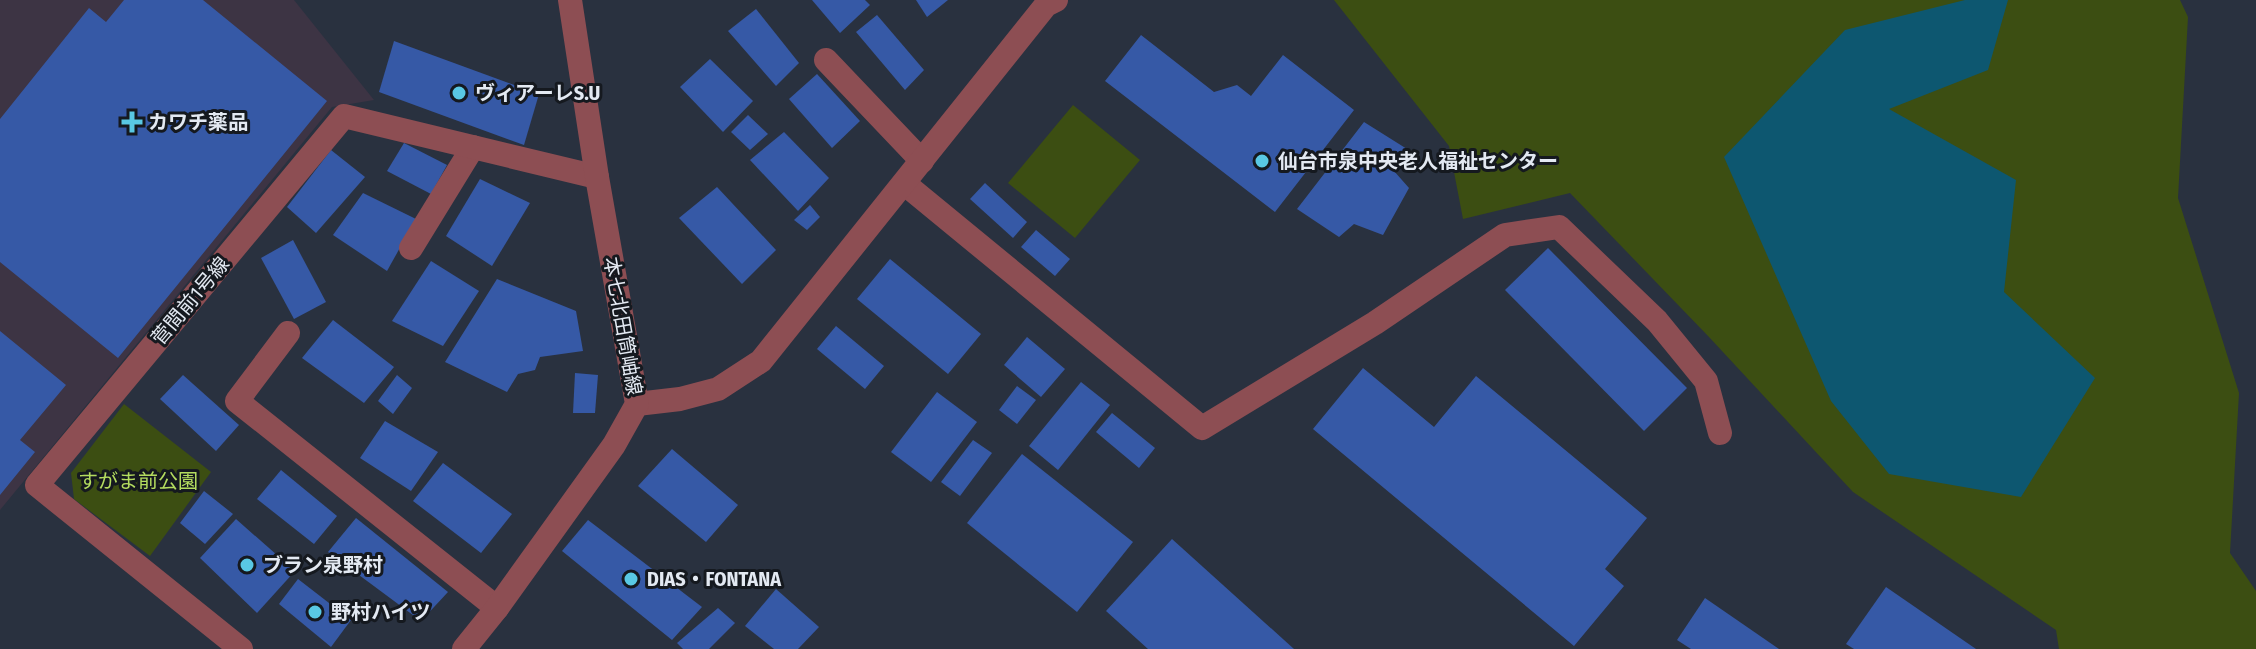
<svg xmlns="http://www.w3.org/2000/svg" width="2256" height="649" font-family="'Fira Sans Condensed','Noto Sans JP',sans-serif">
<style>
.commercial{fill:#3d3444}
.green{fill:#3c4e12}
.water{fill:#0d5770}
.building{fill:#3659a6}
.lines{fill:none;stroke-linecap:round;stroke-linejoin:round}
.minor{stroke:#8d4e53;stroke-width:24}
.poi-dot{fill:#59c8e4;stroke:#15191f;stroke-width:3}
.labels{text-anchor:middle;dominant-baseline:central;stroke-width:6;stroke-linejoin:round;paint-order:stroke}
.poi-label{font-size:20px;font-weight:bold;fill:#e3e9f2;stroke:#15191f;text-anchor:start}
.street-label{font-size:20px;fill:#e3e9f2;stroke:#15191f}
.park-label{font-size:20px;fill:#b4dc5f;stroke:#15191f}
</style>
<rect width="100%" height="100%" fill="#29313f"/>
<!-- commercial -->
<path class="commercial" d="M0,0H294L374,100L332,107L0,510Z"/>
<!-- green -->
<g class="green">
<path d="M1334,0H2180L2188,17L2178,198L2239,393L2230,553L2256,591V649H2059L2056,630L1853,492L1709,337L1570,193L1463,219L1449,146Z"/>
<path d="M1073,105L1140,160L1075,238L1008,183Z"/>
<path d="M124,404L211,472L150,556L74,499L71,473Z"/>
</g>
<!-- water -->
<path class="water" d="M1965,0H2008L1988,70L1889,109L2016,180L2004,292L2095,378L2021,497L1889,474L1831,401L1724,157L1845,30Z"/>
<!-- building -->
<g class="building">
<path d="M124,0H203L327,101L118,358L0,262V119L89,8L106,22Z"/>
<path d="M812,0H865L870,5L840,33Z"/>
<path d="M916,0H948L927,17Z"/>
<path d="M756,9L799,63L776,86L728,31Z"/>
<path d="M877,15L924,70L905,90L856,32Z"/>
<path d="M1141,35L1214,92L1237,85L1251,96L1283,55L1354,110L1275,212L1105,81Z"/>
<path d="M394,41L539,94L524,145L379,92Z"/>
<path d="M710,59L753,101L723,132L680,87Z"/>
<path d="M817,74L860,121L832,148L789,99Z"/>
<path d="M748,115L768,134L750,150L731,132Z"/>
<path d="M1364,122L1407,149L1394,171L1409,188L1383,235L1354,224L1339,237L1297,209Z"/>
<path d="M784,132L829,178L798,211L750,160Z"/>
<path d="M404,143L447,165L431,194L387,171Z"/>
<path d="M331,150L365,177L316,233L287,207Z"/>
<path d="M480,179L530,203L492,266L446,236Z"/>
<path d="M985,183L1027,222L1013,238L970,199Z"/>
<path d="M717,187L776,250L742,284L679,218Z"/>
<path d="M363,193L416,219L387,271L333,235Z"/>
<path d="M810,205L820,217L807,230L794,220Z"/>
<path d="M1036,230L1070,259L1055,276L1021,247Z"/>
<path d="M293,240L326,302L294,319L261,258Z"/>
<path d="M1548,248L1687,388L1644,431L1505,290Z"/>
<path d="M890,259L981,334L948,374L857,299Z"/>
<path d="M431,261L479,291L443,346L392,321Z"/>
<path d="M497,279L576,311L583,351L540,357L535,370L518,374L507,392L445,362Z"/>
<path d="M333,320L394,367L364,403L302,358Z"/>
<path d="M836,326L884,366L865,389L817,349Z"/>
<path d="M0,331L66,385L20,440L35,452L0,495Z"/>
<path d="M1027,337L1065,369L1041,397L1004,365Z"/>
<path d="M1363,368L1434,427L1476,376L1647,518L1605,569L1624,586L1574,646L1313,429Z"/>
<path d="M575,373L598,375L595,413H573Z"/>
<path d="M183,375L239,425L216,451L160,399Z"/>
<path d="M397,375L412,388L393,414L378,401Z"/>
<path d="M1081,382L1110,405L1058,470L1029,446Z"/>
<path d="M1017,386L1036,400L1017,424L999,410Z"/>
<path d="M937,392L977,422L931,482L891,452Z"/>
<path d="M1112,413L1155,448L1139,468L1096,432Z"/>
<path d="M385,421L438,452L411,491L360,458Z"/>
<path d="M973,440L992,453L960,496L941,482Z"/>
<path d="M672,449L738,505L706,542L638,486Z"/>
<path d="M1022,454L1133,542L1077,612L967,523Z"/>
<path d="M443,463L512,514L481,553L413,501Z"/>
<path d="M281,470L337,516L314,544L257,499Z"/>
<path d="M204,491L233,514L205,544L180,523Z"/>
<path d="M356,518L448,592L421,621L328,552Z"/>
<path d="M236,519L295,571L257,613L200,558Z"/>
<path d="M588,520L702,607L672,640L562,551Z"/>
<path d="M1172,539L1294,649H1148L1106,611Z"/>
<path d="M298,579L351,620L331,647L279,604Z"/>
<path d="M1886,587L1976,649H1854L1846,644Z"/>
<path d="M776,589L819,627L798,649H774L745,626Z"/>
<path d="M1705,598L1779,649H1691L1677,640Z"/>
<path d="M718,608L735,623L709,649H683L677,643Z"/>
</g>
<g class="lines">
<!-- minor -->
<g class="minor">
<path d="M826,60L922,161"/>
<path d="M905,184L1202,428L1375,323L1505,235L1559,227L1657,321L1706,381L1720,433"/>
<path d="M411,248L473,147"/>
<path d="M288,333L237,401L497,608"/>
<path d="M637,404L680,399L718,389L761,361L1046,5L1056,0"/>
<path d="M241,649L37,485L344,116L597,177"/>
<path d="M464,649L497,608L614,445L637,404L597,177L570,0"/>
</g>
</g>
<!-- markers -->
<g class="poi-dot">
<circle cx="459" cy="93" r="8"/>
<path d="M128 110h8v8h8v8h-8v8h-8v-8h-8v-8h8z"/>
<circle cx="1262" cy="161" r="8"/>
<circle cx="247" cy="565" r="8"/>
<circle cx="631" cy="579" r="8"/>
<circle cx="315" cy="612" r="8"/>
</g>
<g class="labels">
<!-- poi labels -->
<g class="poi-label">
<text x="475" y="93">ヴィアーレS.U</text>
<text x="148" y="122">カワチ薬品</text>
<text x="1278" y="161">仙台市泉中央老人福祉センター</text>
<text x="263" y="565">ブラン泉野村</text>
<text x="647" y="579">DIAS・FONTANA</text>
<text x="331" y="612">野村ハイツ</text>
</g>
<!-- street labels -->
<g class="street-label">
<text transform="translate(190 301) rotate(-50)">菅間前1号線</text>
<text transform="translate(623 326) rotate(80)">本七北田筒岫線</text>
</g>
<!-- park labels -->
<g class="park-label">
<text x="138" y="481">すがま前公園</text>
</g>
</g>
</svg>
